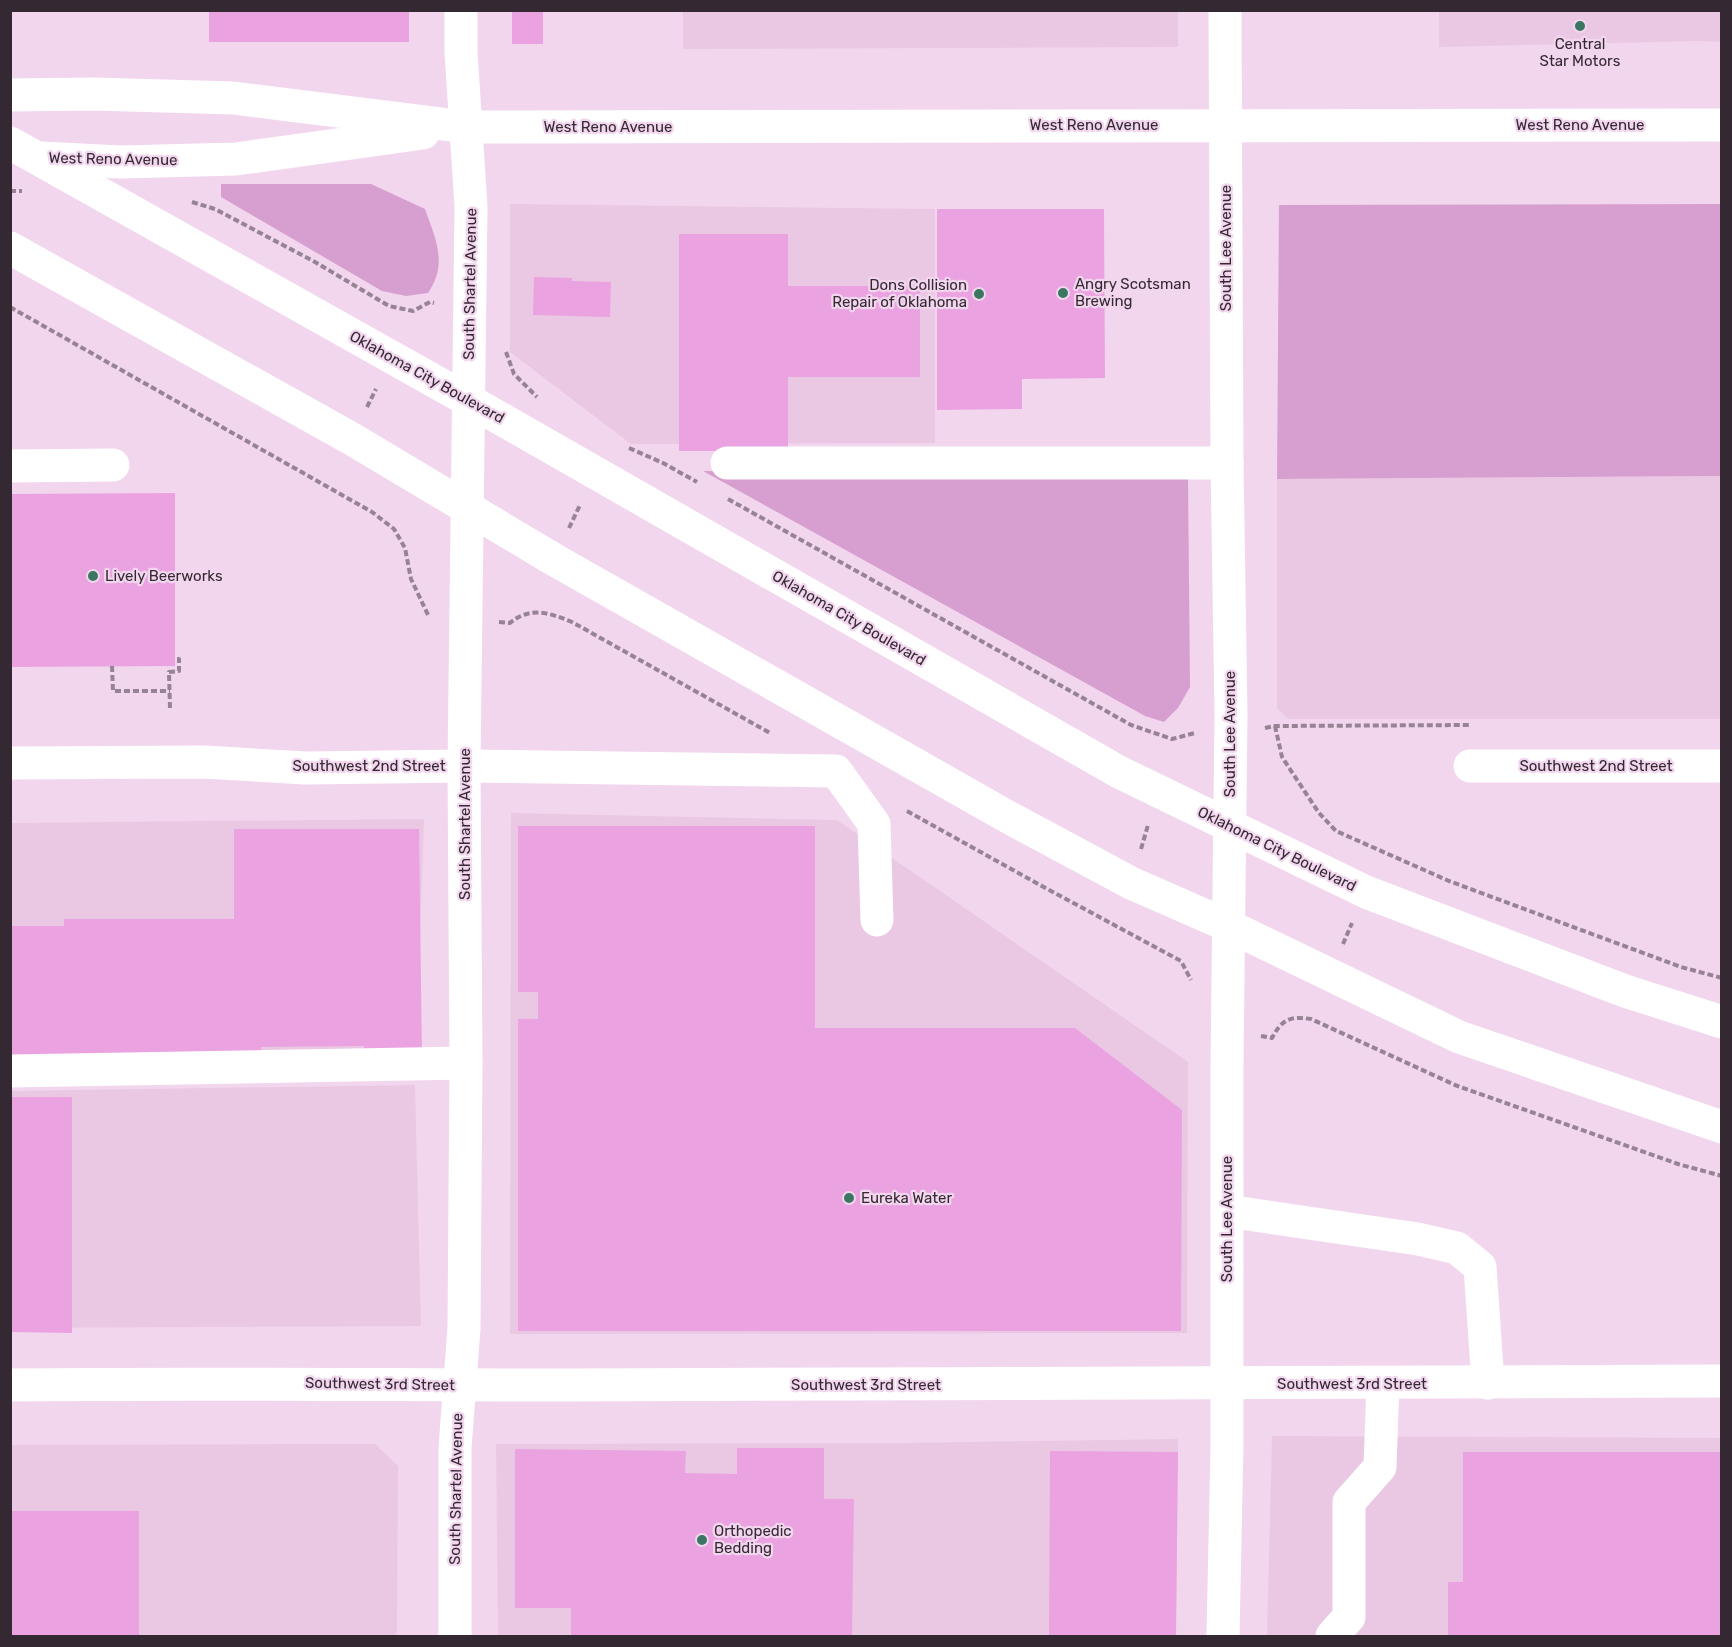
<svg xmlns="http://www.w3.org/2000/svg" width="1732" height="1647" font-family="Rubik,sans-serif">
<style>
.built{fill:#eac8e4}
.green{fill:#d79fcf}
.building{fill:#eba2e1}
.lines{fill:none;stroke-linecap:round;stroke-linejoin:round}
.path{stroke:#968393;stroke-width:4;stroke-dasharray:6 3;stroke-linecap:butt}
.minor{stroke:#fff;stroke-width:33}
.major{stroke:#fff;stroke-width:33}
.poi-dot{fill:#3a7661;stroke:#f2d6ee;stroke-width:2}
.labels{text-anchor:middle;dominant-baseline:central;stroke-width:4.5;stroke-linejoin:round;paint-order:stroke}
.poi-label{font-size:15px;fill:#342932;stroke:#f2d6ee;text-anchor:start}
.street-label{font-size:15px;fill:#342932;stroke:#f2d6ee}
</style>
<rect width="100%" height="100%" fill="#f2d6ee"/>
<!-- built -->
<g class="built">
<path d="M683,11H1178V47L683,49Z"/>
<path d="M1439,11H1721V42L1701,41L1439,47Z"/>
<path d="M510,204L935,209V443L631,444L510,352Z"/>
<path d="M1721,476V719H1288L1277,708V479Z"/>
<path d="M511,813L837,820L1188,1062L1187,1333L510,1334Z"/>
<path d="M424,819L416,1060L11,1061L10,823Z"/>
<path d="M415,1085L421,1326L11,1328L10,1091Z"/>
<path d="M1272,1436L1721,1438V1636H1267Z"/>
<path d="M1178,1439L1176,1636H498L496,1444L905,1443Z"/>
<path d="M375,1444L398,1466L397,1633L394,1636H11L10,1445Z"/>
</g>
<!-- green -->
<g class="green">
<path d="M221,184H371L425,209C436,240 448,264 428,293L406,296L382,291L221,197Z"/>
<path d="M1721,204V476L1277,479L1279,205Z"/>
<path d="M703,471L1188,477L1190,687L1178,708L1164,722L1145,716Z"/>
</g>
<!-- building -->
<g class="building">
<rect x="209" y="10" width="200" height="32"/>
<rect x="512" y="10" width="31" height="34"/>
<path d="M937,209H1104L1105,378L1022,379V409L937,410Z"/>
<path d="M679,234H788V286H920V377H788V451H679Z"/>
<path d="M534,277L572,278V281L611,282L610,317L533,315Z"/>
<path d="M175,493V666L10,667V494Z"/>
<path d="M518,826H815V1028H1075L1182,1110L1181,1331H518V1019H538V992H518Z"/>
<path d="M234,829H419L422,1058H364V1046L261,1047V1063L10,1066V926H64V919H234Z"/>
<path d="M10,1097H72V1333L10,1332Z"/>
<path d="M737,1448H824V1499H854L852,1636H571V1608H515V1449L686,1451L685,1473L737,1474Z"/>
<path d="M1050,1451L1178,1452L1176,1636H1049Z"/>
<path d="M1463,1452H1722V1636H1448V1582H1463Z"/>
<rect x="10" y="1511" width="129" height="125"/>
</g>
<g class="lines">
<!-- path -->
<g class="path">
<path d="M10,191H22"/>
<path d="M192,202L215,209L315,262L389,306L413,311L430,302L434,303"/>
<path d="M10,307L372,512L394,529L405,548L411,579L429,617"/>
<path d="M506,352L514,374L537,397"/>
<path d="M367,407L376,389"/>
<path d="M629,448L663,463L697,482"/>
<path d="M728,499L1131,725L1172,739L1195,733"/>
<path d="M569,528L580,505"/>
<path d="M499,622L510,623C530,606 550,613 572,622L770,733"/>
<path d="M112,666L113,691H170"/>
<path d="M170,708L169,672L179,671V659H175"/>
<path d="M1275,726L1282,757L1319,813L1336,831L1449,881L1681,967L1722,978"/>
<path d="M1265,728L1275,726L1471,725"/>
<path d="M907,811L1040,885L1181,961L1191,980"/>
<path d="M1141,849L1148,825"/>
<path d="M1343,944L1352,923"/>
<path d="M1261,1036L1272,1038C1282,1019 1290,1016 1311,1019L1455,1085L1678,1164L1722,1176"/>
</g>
<!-- minor -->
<g class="minor">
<path d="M727,463H1227"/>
<path d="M10,466L113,465"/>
<path d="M10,763L204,762L305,768L464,766L836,771L874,824L877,920"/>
<path d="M1470,766H1722"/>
<path d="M10,1071L466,1063"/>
<path d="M1227,1211L1418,1239L1457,1248L1480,1267L1488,1383"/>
<path d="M10,1385C197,1383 383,1385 569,1385C953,1385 1337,1384 1722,1381"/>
<path d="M455,1636V1448L464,1328L466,1063L464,766L471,207L461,52V10"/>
<path d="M1223,1636L1227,1445V1067L1231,714L1227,463L1225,10"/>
<path d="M1332,1636L1349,1617V1502L1380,1467L1383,1383"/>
</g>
<!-- major -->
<g class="major">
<path d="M10,95L94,94L233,98L466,127L1722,125"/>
<path d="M10,143L468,400L1119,772L1366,892L1625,991L1722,1022"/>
<path d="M41,158L121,162L236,159L423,133"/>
<path d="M10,248L352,439L553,559L1008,817L1131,883L1229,926L1459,1037L1722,1127"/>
</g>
</g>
<!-- markers -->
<g class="poi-dot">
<circle cx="1580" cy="26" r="6"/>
<circle cx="1063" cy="293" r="6"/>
<circle cx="979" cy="294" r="6"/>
<circle cx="93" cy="576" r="6"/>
<circle cx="849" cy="1198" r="6"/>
<circle cx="702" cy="1540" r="6"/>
</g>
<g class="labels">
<!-- poi labels -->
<g class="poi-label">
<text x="1580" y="44" text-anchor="middle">Central<tspan x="1580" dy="17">Star Motors</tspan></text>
<text x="1075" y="284">Angry Scotsman<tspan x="1075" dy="17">Brewing</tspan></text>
<text x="967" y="285" text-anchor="end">Dons Collision<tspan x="967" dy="17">Repair of Oklahoma</tspan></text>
<text x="105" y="576">Lively Beerworks</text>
<text x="861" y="1198">Eureka Water</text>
<text x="714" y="1531">Orthopedic<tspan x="714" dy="17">Bedding</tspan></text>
</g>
<!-- street labels -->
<g class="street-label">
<text x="1094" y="125">West Reno Avenue</text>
<text x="1580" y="125">West Reno Avenue</text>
<text x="608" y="127">West Reno Avenue</text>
<text transform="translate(113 159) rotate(1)">West Reno Avenue</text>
<text transform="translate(1226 248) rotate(-90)">South Lee Avenue</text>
<text transform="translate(470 284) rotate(-89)">South Shartel Avenue</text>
<text transform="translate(427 377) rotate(29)">Oklahoma City Boulevard</text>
<text transform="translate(849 618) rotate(30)">Oklahoma City Boulevard</text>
<text transform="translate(1230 734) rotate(-90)">South Lee Avenue</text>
<text x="369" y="766">Southwest 2nd Street</text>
<text x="1596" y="766">Southwest 2nd Street</text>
<text transform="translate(465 824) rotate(-90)">South Shartel Avenue</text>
<text transform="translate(1277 849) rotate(26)">Oklahoma City Boulevard</text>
<text transform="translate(1227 1219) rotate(-90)">South Lee Avenue</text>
<text transform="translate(380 1384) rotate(1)">Southwest 3rd Street</text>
<text x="1352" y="1384">Southwest 3rd Street</text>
<text x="866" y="1385">Southwest 3rd Street</text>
<text transform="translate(456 1489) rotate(-89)">South Shartel Avenue</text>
</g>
</g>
<!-- border -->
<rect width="1732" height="1647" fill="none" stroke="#342932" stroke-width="24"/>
</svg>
